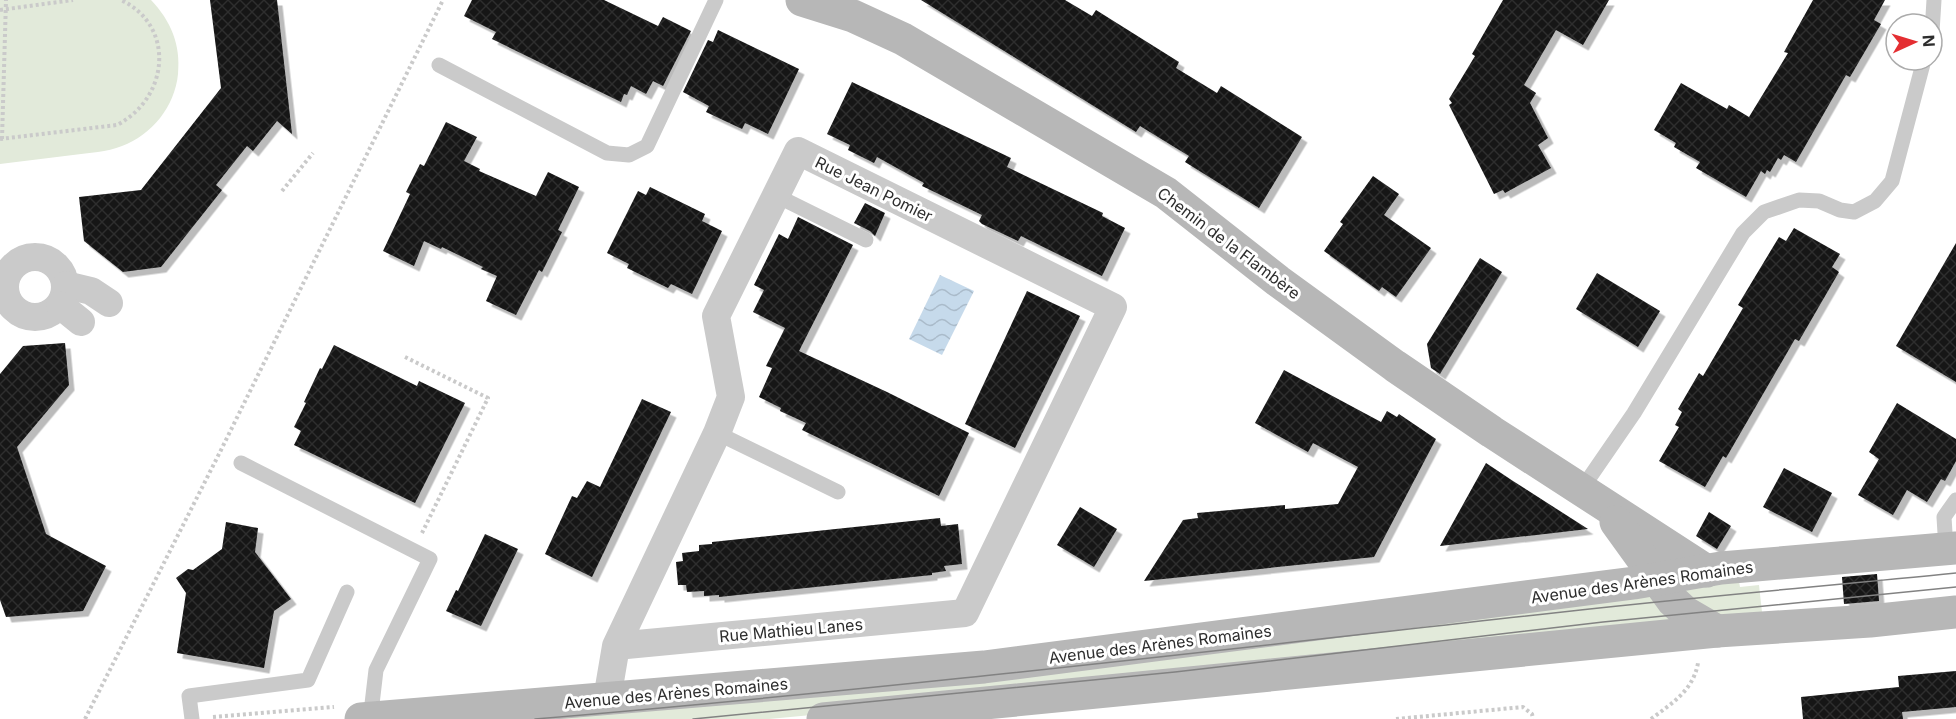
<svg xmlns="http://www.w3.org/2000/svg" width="1956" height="719" font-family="Inter,sans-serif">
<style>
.grass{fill:#e2eada}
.water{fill:url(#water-waves)}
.building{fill:url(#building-cross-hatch);filter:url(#shadow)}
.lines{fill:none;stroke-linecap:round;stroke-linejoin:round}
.path{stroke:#cacaca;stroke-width:4;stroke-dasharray:3 3;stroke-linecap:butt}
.lane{stroke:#cacaca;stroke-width:15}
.street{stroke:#cacaca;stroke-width:28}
.secondary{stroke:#b7b7b7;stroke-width:33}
.tram{stroke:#828282;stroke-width:1.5}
.labels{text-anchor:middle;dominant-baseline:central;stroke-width:6;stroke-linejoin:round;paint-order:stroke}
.street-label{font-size:16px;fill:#2d2d2d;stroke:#fff}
</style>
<defs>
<pattern id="water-waves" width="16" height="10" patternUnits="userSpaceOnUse" patternTransform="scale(1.5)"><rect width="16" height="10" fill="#c6daeb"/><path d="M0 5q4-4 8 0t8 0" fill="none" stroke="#aabbca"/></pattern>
<pattern id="building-cross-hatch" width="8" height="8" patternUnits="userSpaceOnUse" patternTransform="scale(1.5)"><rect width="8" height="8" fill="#141414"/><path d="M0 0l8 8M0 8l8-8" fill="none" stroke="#2e2e2e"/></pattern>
<filter id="shadow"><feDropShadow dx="5.5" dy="5.5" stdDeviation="0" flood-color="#0004"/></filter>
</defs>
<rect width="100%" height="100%" fill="#fff"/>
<!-- grass -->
<g class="grass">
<path d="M0,0H151C171,21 181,45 178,74C175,106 152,135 122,146C107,152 89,153 73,155C49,158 24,161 0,164Z"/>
<path d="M1738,576L1740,587L1759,585L1762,612L1717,616L1701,609L1678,585Z"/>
<path d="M1646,590L1677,620L982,699L769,719H461Z"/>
</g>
<!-- water -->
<path class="water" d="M940,275L974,291L942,355L909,339Z"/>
<!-- building -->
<g class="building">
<path d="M210,0H277L292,134L277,121L253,151L247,146L216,185L222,190L161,267L123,272L84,241L79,197L141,190L221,88Z"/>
<path d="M472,0H604L658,26L663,17L691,31L663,86L653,81L646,94L631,86L627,95L624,94L621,102L492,39L496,32L464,16Z"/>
<path d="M921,0H1065L1092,16L1096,10L1179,62L1176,68L1217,93L1221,86L1302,137L1259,208L1185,162L1189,156L1140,126L1136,132Z"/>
<path d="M1503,0H1609L1583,45L1556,30L1524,85L1536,93L1530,103L1548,138L1538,145L1551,168L1505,193L1503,190L1494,194L1449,105L1452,103L1449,99L1475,56L1472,54Z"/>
<path d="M1813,0H1885L1874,20L1881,24L1850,77L1846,75L1796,162L1784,155L1781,160L1778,158L1770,172L1767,170L1765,174L1761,171L1746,197L1696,168L1700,162L1674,147L1676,143L1654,130L1681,83L1727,109L1729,105L1749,117L1788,53L1784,52Z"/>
<path d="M718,30L799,69L768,134L745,123L742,129L706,112L709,106L683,92L708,40L713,42Z"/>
<path d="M852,82L1011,158L1007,167L1103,213L1102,216L1125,228L1102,276L1021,236L1018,241L982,224L979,221L982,215L922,186L924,183L877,157L874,163L848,150L850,145L827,134Z"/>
<path d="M446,122L477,137L464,161L480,169L479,171L536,196L548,172L579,187L558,230L562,232L542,272L539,270L516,315L486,301L497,276L481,269L483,267L442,247L441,249L424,241L414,266L383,251L410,194L406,192L420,164L424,166Z"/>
<path d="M1373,176L1399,194L1384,215L1431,248L1396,297L1382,287L1379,291L1324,251L1343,224L1340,222Z"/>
<path d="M650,187L705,214L702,221L722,231L692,294L671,284L668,288L627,268L629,264L607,253L638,191L646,195Z"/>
<path d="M865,203L885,213L875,236L870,231L854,223Z"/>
<path d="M798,217L853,245L799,351L887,392L969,433L939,496L802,430L806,423L780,411L781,408L759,397L772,368L766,366L785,328L753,312L764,290L754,285L779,234L788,239Z"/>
<path d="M1794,228L1840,254L1832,267L1839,272L1799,341L1795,339L1726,458L1723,456L1705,487L1659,461L1679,427L1675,425L1682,412L1678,409L1699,373L1703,376L1743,308L1738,305L1779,237L1786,241Z"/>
<path d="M1956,243V382L1896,346Z"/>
<path d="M1480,258L1502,272L1440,374L1431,368L1427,344Z"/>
<path d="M1597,273L1660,311L1638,347L1576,309Z"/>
<path d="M1027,291L1080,316L1015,448L965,424Z"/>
<path d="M65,343L69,385L17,447L46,534L106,566L83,611L6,617L0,600V374L23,346Z"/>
<path d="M334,345L417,386L419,381L465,403L415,503L294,445L301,431L294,427L306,403L304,402L320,368L322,369Z"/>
<path d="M1284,370L1381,422L1387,411L1397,417L1399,414L1436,439L1374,557L1144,581L1183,520L1198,518L1197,513L1285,505V509L1338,504L1358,467L1313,443L1308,452L1255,423Z"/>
<path d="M642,399L671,412L592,577L545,554L572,496L577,498L587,481L600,487Z"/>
<path d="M1897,403L1956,439V461L1945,481L1941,479L1927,502L1907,490L1893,515L1858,495L1879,459L1869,452Z"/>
<path d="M1486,463L1513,481L1588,529L1440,546Z"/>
<path d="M1784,468L1832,493L1812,532L1763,507Z"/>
<path d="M1080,507L1117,529L1094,567L1057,545Z"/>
<path d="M1709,512L1731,526L1717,549L1696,536Z"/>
<path d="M940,518L941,526L958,524L962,564L944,566L946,571L932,573V575L719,597V595L704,596V591L687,592L686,585H678L676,562L683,561L682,553L699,551V545L712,544V542Z"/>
<path d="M226,522L258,528L255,552L291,599L274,611L264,668L177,653L186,593L176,578L188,569L193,570L222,549Z"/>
<path d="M485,534L518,549L481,626L446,611L456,590L458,591Z"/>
<path d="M1877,574L1879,601L1844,604L1842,577Z"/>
<path d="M1956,671V707L1902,712L1903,719H1803L1801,697L1899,687L1898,676Z"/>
</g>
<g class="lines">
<!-- path -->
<g class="path">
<path d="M0,10L73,0"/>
<path d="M0,139L117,125C169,98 176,26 121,0"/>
<path d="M2,139L6,0"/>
<path d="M282,191L313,153"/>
<path d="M405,357L488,398L422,533"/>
<path d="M213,717L334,707"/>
<path d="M85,719L220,452L443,0"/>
<path d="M1396,719L1523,707L1532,714L1533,719"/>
<path d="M1651,719C1672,703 1693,691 1698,663"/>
</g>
<!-- lane -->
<g class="lane">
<path d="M1932,32L1934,0"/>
<path d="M439,65L607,153L629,155L647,146L716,0"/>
<path d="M775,195L866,240"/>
<path d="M717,433L838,492"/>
<path d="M241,463L430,559L376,670L372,704L373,718"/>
<path d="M1581,490L1634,413L1743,233L1764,212L1799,200L1819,201L1840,210L1854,212L1875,201L1892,181L1924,60"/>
<path d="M1946,549L1944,517L1956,500"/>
<path d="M192,719L189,696L308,680L347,592"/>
</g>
<!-- street -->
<g class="street">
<circle cx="35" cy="287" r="30"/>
<path d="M66,285L91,291L109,303"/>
<path d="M60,305L81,322"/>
<path d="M607,699L616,646L717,433L731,397L716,316L798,151L1113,307L965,613L616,646"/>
</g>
<!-- secondary -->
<g class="secondary">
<path d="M802,0L853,16L903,39L1166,193L1278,281L1395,366L1492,432L1707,571"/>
<path d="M1616,522L1673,601L1686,613L1717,631"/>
<path d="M361,719L984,667L1634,583L1721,568L1956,548"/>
<path d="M823,719L1717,631L1870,621L1956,612"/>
</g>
<!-- tram -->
<g class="tram">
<path d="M535,719C891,689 1245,647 1599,608C1718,595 1837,585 1956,573"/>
<path d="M693,719L1175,672L1603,622L1956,587"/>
</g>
</g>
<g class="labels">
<!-- street labels -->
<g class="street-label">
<text transform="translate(874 189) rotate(26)">Rue Jean Pomier</text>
<text transform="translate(1229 243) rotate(37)">Chemin de la Flambère</text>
<text transform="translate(1642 582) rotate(-8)">Avenue des Arènes Romaines</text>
<text transform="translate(791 630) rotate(-5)">Rue Mathieu Lanes</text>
<text transform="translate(1160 644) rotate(-7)">Avenue des Arènes Romaines</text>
<text transform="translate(676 693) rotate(-5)">Avenue des Arènes Romaines</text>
</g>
</g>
<!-- north arrow -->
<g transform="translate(1914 42) rotate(86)"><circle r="28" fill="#ffffff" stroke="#ababab" stroke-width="1.5"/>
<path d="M0-4.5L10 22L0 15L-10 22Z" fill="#e42e32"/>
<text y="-9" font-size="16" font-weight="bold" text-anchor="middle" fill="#2d2d2d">N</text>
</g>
</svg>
